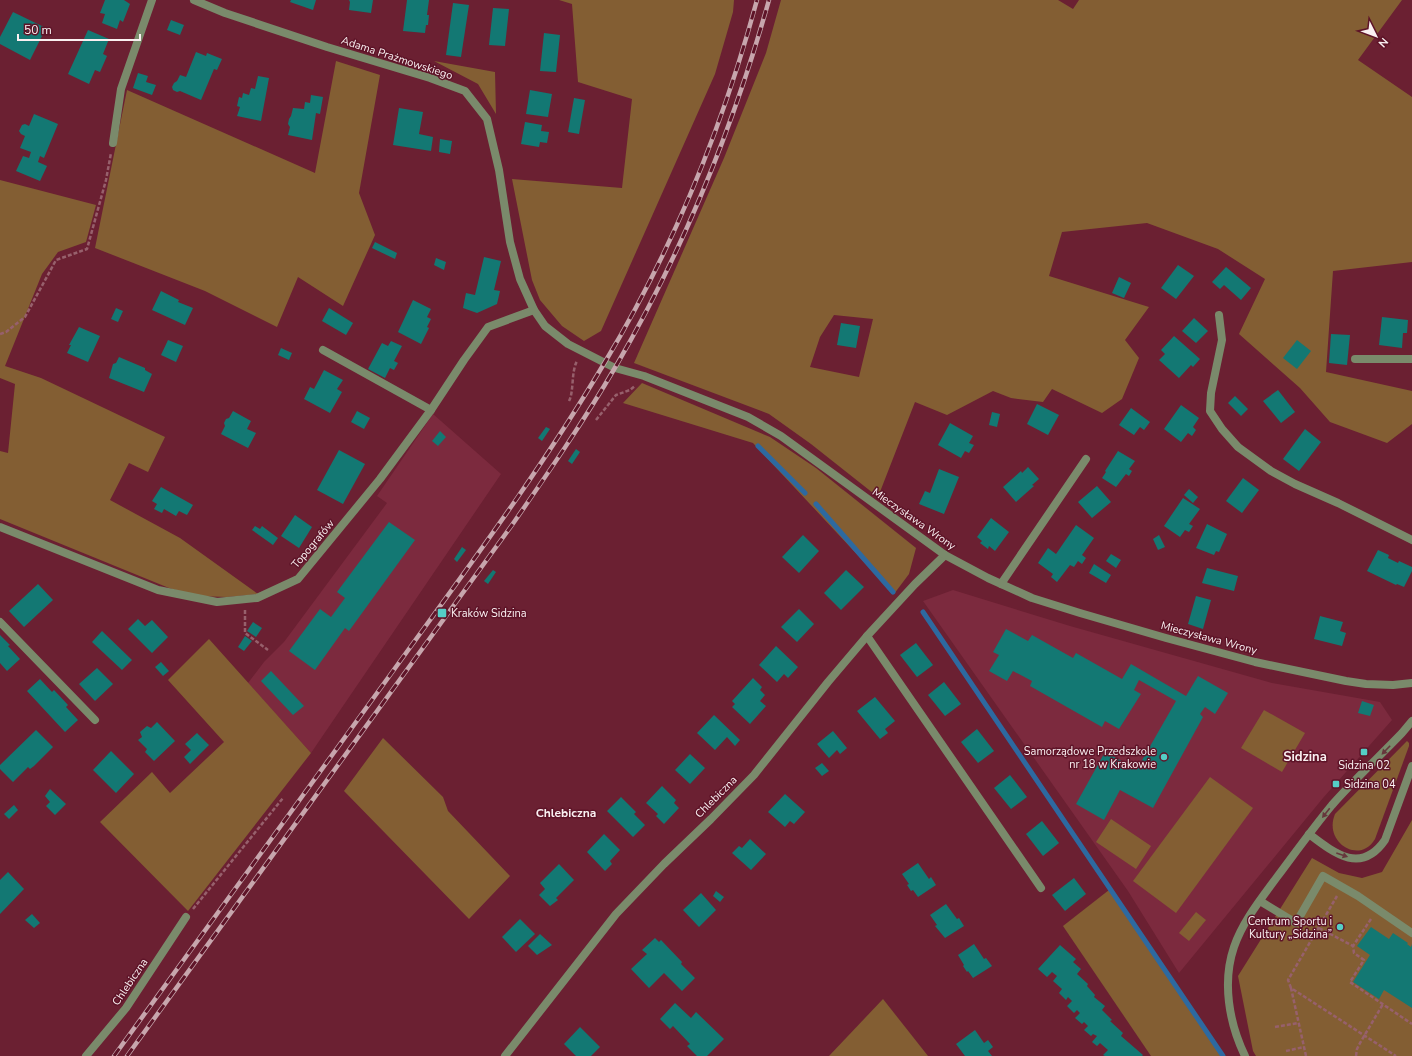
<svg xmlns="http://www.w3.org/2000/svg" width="1412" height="1056" font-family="'Nunito Sans',sans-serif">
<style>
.built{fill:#7c2a3e}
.green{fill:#835e33;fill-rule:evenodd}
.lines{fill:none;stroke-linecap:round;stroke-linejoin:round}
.stream{stroke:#2d69a0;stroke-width:5}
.building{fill:#137873}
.path{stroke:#97606c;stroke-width:2.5;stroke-dasharray:4 2;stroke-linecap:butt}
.service{stroke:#7a8a6b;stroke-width:8}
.minor{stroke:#7a8a6b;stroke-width:8}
.tertiary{stroke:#7a8a6b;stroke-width:8}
.rail-casing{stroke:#c7a6ad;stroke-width:4.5}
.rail{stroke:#5e1428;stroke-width:3;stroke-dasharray:9;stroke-linecap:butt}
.oneway{fill:#66373c}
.poi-dot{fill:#55cec6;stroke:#5e1428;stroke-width:1.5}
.labels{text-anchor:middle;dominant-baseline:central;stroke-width:3;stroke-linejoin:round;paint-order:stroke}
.street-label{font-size:11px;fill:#faf0f1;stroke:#5e1428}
.poi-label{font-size:11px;fill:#faf0f1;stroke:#5e1428;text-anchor:start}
.neighbourhood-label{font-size:12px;font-weight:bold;fill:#faf0f1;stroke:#5e1428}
.quarter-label{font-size:13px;font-weight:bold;fill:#faf0f1;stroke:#5e1428}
</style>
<rect width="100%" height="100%" fill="#6b2032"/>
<!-- built -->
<g class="built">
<path d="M433,414L501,474L311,753L248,683L264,662L284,642L387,503L377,496Z"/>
<path d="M953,590L1070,626L1272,683L1380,702L1392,720L1323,798L1179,973L1128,891L923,601Z"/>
</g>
<!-- green -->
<g class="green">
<path d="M559,0H734L733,12L715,74L601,331L584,341L562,326L540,300L532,280L512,179L622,188L632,99L578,82L572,4Z"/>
<path d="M781,0H1058L1073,9L1079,0H1402L1358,60L1412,97V262L1333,271L1326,372L1412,391V424L1387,443L1330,422L1300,388L1239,334L1265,279L1218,249L1147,223L1062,232L1049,276L1149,307L1125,340L1139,358L1122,399L1102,413L1052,389L1043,402L1011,398L993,391L947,415L915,402L878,497L811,444L769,414L634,363L724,158L766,53ZM834,315L873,319L859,377L810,367L820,337Z"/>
<path d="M336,61L380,75L359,193L375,235L343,306L298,277L277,327L205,291L95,248L127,90L315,173Z"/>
<path d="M434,61L495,72L496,114L478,84Z"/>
<path d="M0,180L96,205L86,242L58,252L42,274L5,366L41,378L165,437L148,472L129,463L110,500L180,538L258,594L227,597L196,596L169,588L0,519V451L8,453L15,384L0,378Z"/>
<path d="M642,383L770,437L816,468L916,548L909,574L894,594L753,443L623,403Z"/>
<path d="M209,639L311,753L188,911L100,822L152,772L170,793L224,742L168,680Z"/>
<path d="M1264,710L1305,733L1282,772L1241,748Z"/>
<path d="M383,738L443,797L448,811L510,876L469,919L344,791Z"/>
<path d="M1407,741L1409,743V746L1375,839C1360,865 1323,843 1335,814Z"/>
<path d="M1210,777L1253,808L1176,913L1133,881Z"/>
<path d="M1111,819L1151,846L1136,869L1096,842Z"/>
<path d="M1412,820V1056H1256L1253,1051L1238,976L1312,858L1339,873L1362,878L1382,872Z"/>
<path d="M1109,890L1221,1056H1151L1063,926Z"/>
<path d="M1196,912L1206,920L1189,941L1179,933Z"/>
<path d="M883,999L928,1056H829Z"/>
</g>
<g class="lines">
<!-- stream -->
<g class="stream">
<path d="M758,446L805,493"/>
<path d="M816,504L893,592"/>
<path d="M923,612L1223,1056"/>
</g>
</g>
<!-- building -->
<g class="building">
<path d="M105,0H124L130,4L123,22L120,20L117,29L102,23L105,14L100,13Z"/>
<path d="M291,0H316L313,10L290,2Z"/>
<path d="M349,0H373L371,13L349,10L350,2Z"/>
<path d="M407,0H429L427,15H429L428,25H426L425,33L403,31Z"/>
<path d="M453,3L469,5L461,57L446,55Z"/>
<path d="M493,8L509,9L505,46L489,45Z"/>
<path d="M13,12L46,28L30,60L0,44V37Z"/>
<path d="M171,20L184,25L180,35L167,30Z"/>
<path d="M88,30L109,39L103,54L107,56L100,72L95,70L89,84L68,74Z"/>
<path d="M544,33L560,35L556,72L540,71Z"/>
<path d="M196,52L206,56L207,53L222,59L217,70L214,69L201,100L180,91L177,92L173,90L172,87L174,83L177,81L180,75L186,77Z"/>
<path d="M138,73L148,76L146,82L156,85L152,95L133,88Z"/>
<path d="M258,76L269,78L261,121L237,116L240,107L237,106L239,97L242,98L243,93L249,95L251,88L255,89Z"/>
<path d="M530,90L552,94L548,117L526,114Z"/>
<path d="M311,95L323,97L320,114L316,113L312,140L288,135L290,127L288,124L289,119L291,116L293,108L304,109L305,102L310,103Z"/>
<path d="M574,98L585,100L579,134L568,132Z"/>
<path d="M399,108L423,112L419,134L433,137L431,151L393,145Z"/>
<path d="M34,114L58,124L44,158L40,156L38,162L47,166L40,181L16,171L23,156L29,158L31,152L20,148L25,136L21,134L19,131L22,125L25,124L29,126Z"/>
<path d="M525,122L542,125L541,131L549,132L547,143L540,142L539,147L521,144Z"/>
<path d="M440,139L452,141L450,154L439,152Z"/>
<path d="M375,242L397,253L395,259L372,248Z"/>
<path d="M484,257L501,261L494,290L500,291L497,304L477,313L463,308L466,293L475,295Z"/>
<path d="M436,258L446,262L444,270L434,265Z"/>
<path d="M1178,265L1194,276L1176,299L1161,288Z"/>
<path d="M1226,267L1251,288L1241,300L1224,285L1220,289L1212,282Z"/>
<path d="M1119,277L1131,283L1124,298L1112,293Z"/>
<path d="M161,291L179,300L178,302L193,308L185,325L152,310Z"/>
<path d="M413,300L431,309L427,317L431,319L427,327L429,328L421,344L398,332Z"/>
<path d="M116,308L123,311L118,322L111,319Z"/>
<path d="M329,308L353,323L346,335L322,321Z"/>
<path d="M1382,317L1408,320L1407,333H1403L1402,348L1379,345Z"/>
<path d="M1194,318L1208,331L1196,343L1182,331Z"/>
<path d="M841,323L860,326L856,348L837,345Z"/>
<path d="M79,327L100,336L88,362L67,353L71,345H69Z"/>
<path d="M1331,334L1350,335L1347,365L1329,363Z"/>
<path d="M1174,336L1200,359L1193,367L1191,365L1179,378L1159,360L1165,354L1161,350Z"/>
<path d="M168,340L183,346L176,362L161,355Z"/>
<path d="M1297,340L1311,351L1297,369L1283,358Z"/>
<path d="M391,341L402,346L394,361L398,363L394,370L390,368L385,378L368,369L382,343L388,346Z"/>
<path d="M281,348L292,353L289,360L278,355Z"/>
<path d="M119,357L145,368V370L152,374L144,392L109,378L113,364L116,363Z"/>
<path d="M324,370L343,380L337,389L342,392L330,413L304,399L310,387L314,389Z"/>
<path d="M1278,390L1295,412L1281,423L1263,401Z"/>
<path d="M1235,396L1248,409L1241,416L1228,403Z"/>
<path d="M1037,404L1059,415L1048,435L1027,424Z"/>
<path d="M1181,405L1199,418L1193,427L1196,430L1192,436L1188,433L1181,442L1164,429Z"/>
<path d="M1131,408L1150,422L1144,430L1140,427L1134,435L1119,425Z"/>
<path d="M233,411L251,421L247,429L256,433L248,448L221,434L225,426L224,423L226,419L229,418Z"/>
<path d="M357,411L370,418L364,429L351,422Z"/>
<path d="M992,412L1000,414L997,427L989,425Z"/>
<path d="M950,423L973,436L969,443L974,445L969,453L965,451L961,458L938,445Z"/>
<path d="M546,427L550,429L542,441L538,438Z"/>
<path d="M1305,429L1321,442L1299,471L1283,459Z"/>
<path d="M440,431L446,437L438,446L432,441Z"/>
<path d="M576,449L580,452L572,464L568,461Z"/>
<path d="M339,450L365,464L343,504L317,490Z"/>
<path d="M1118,451L1135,461L1129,469L1132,471L1129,476L1126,474L1116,487L1102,478L1106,472L1105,471Z"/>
<path d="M1028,467L1039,479L1032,485L1034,486L1016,502L1003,487L1021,471L1022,473Z"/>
<path d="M939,469L959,477L944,514L919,504L925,491L930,493Z"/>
<path d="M1243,478L1259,490L1242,513L1226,501Z"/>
<path d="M1097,486L1111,502L1092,518L1078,502Z"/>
<path d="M161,487L193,505L187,515L179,511L176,516L164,509L162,513L154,509L157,504L152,501Z"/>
<path d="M1189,489L1198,497L1193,503L1184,495Z"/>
<path d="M1183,498L1200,509L1189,524L1193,526L1189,532L1185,530L1180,537L1164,526Z"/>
<path d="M295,515L312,527L299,548L281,536Z"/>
<path d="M991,518L1009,532L995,551L989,546L988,549L980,543L982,541L977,537Z"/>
<path d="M389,522L415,540L349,631L345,628L315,670L289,651L320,609L331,617L345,598L337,592Z"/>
<path d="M1207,524L1227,534L1219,552L1216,551L1214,555L1196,548Z"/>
<path d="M1076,525L1094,538L1082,555L1086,558L1082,564L1078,561L1074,567L1070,565L1057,582L1051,577L1053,574L1038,563L1048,548L1056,554Z"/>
<path d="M255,526L260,529L262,526L278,538L273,545L252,530Z"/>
<path d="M803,535L819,551L799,573L782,557Z"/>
<path d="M1159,535L1165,547L1158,550L1153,539Z"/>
<path d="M462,547L466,550L457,562L454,559Z"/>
<path d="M1378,550L1389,555L1388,558L1398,563L1399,561L1412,567V571L1404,587L1397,584L1396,585L1367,571Z"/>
<path d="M1111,554L1121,560L1116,568L1106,561Z"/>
<path d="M1094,564L1111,575L1106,583L1089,573Z"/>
<path d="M1207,568L1238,576L1234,591L1202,583Z"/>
<path d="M493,570L496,572L488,584L484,581Z"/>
<path d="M846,570L864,587L841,610L824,593Z"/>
<path d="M38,584L53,600L24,627L9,611Z"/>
<path d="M1196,596L1211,600L1203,629L1188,624Z"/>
<path d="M799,609L814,624L797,642L781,627Z"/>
<path d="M1320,616L1343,622L1340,631L1346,633L1342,646L1314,639Z"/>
<path d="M138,619L145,626L152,620L168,637L152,653L128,629Z"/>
<path d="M253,622L262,628L256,637L247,631Z"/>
<path d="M1006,629L1028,641L1032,635L1073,658L1076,653L1122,679L1131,664L1186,696L1198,676L1228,693L1215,714L1205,707L1200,714L1203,717L1153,808L1120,790L1104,820L1076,804L1105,752L1137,769L1176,701L1139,680L1134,690L1141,694L1119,729L1105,721L1102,727L1030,686L1032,681L1013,671L1007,681L989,671L999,655L993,652Z"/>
<path d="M102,631L132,660L122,670L92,642Z"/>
<path d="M0,635L10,645L8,646L20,659L7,671L0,663Z"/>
<path d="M245,636L252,641L244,651L238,647Z"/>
<path d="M916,643L933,665L917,677L900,655Z"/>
<path d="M776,646L798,667L788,678L784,674L777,682L759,665Z"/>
<path d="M161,662L169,671L163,676L155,667Z"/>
<path d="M97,668L113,684L95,701L79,684Z"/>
<path d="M271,671L304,706L293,715L261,681Z"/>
<path d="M753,678L762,687L760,690L765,695L760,701L766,706L750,724L732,707L735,704L732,701Z"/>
<path d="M40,679L52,692L54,690L68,705L66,707L78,720L65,732L27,691Z"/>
<path d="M944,682L961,704L945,716L928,695Z"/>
<path d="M875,697L895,721L885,729L888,733L880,739L857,711Z"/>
<path d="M1362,701L1374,705L1370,716L1358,713Z"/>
<path d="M714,715L740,740L735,746L727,737L715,750L697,733Z"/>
<path d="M157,722L175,741L154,761L145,752L147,749L138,740L142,737L140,732L147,726L151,728Z"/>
<path d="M977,729L994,751L978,763L961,742Z"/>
<path d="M36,730L53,747L34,766L30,769L28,767L13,782L0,769V765Z"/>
<path d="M833,731L847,748L840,754L837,750L829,758L817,744Z"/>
<path d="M197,733L209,745L190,764L184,757L191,750L185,744Z"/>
<path d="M111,751L134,774L116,793L93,770Z"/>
<path d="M690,754L705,768L690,784L675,770Z"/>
<path d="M822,763L829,771L822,776L815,768Z"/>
<path d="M1010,775L1027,797L1011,809L994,788Z"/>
<path d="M662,786L676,800L674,803L679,808L664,824L656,816L658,814L646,803Z"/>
<path d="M50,789L66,804L55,815L46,806L50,802L45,796Z"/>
<path d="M785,794L805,812L794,824L790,821L785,827L768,812Z"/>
<path d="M621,797L636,812L634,814L645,825L633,837L607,811Z"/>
<path d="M14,805L18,810L9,819L4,814Z"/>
<path d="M1042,821L1059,843L1043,856L1026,834Z"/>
<path d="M604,834L620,850L610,861L612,864L605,871L587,852Z"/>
<path d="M750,839L766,854L751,870L732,853L739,846L742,848Z"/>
<path d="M918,863L929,879L931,877L936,885L918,897L913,890L911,891L907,885L909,884L902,874Z"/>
<path d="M559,864L574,880L556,898L558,900L550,906L539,895L545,889L540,883Z"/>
<path d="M8,872L24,889L0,914V880Z"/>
<path d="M1074,878L1086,894L1065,911L1052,895Z"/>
<path d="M716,891L724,897L720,902L713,896Z"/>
<path d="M701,893L716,910L699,927L683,910Z"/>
<path d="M946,904L957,919L959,918L964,926L945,938L935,926L937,925L930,915Z"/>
<path d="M32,914L40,923L34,928L25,920Z"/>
<path d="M520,919L535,934L516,952L502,937Z"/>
<path d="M1371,927L1389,939L1393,933L1408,943L1407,944L1411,947L1412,944V1008L1384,990L1379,999L1353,982L1370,955L1357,946Z"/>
<path d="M540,934L552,945L537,955L528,946Z"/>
<path d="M655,938L659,942L661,940L682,962L681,964L695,978L682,991L664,973L649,988L631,969L647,954L642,950Z"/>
<path d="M974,944L984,959L986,958L992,966L973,978L968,971L967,972L963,966L964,965L958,955Z"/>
<path d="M1060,945L1076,959L1073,962L1081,969L1077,974L1088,984L1087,986L1095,995L1094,997L1105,1006L1102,1010L1112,1020L1110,1021L1123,1033L1121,1036L1143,1055L1142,1056H1105L1103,1055L1108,1050L1100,1043L1097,1046L1092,1042L1097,1036L1093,1034L1091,1036L1084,1030L1088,1026L1084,1022L1082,1024L1075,1018L1080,1013L1077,1010L1074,1013L1067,1006L1072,1001L1068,997L1066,1000L1059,993L1062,989L1053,981L1057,976L1052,972L1047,977L1038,969Z"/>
<path d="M675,1003L691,1018L696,1012L724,1039L707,1056H697L687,1046L690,1044L673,1026L670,1029L660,1019Z"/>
<path d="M580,1027L600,1047L591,1056H576L564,1044Z"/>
<path d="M975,1030L984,1043L988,1040L993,1047L988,1051L992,1056H965L956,1044Z"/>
</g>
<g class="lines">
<!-- path -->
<g class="path">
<path d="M0,334L6,332L25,317L56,260L87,249L106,180L111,153"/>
<path d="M569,401C574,392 571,372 577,361"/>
<path d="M596,420L616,395L630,390L635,386"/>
<path d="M245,610V633L268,650"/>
<path d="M193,909L283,798"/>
<path d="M1371,919L1353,946L1354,953L1364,960L1350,982L1412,1024"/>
<path d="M1319,928L1353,946"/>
<path d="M1291,988L1288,980L1337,896"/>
<path d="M1275,1027L1298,1023"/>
<path d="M1286,1051L1304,1047"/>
<path d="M1306,1056L1291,988L1396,1056"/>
<path d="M1356,1056L1357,1049L1360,1043L1383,1004"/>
</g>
<!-- service -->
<g class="service">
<path d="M113,143L121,89L152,0"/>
<path d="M1219,315L1222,340L1211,393L1210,411L1222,429L1238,447L1271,471L1295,484L1338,503L1412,540"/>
<path d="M323,350L431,410"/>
<path d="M1355,359H1412"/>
<path d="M1001,584L1086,459"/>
<path d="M1260,901L1296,923L1323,876L1358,896L1412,933"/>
</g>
<!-- minor -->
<g class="minor">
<path d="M0,527L158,590L217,602L257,598L298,579L380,479L431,410L464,360L488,327L534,310"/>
<path d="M0,622L95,720"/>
<path d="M867,636L1041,888"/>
<path d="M1309,834C1334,853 1361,875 1385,840L1412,766"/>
<path d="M86,1056L126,1008L186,917"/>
<path d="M505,1056L616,914L664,864L711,819L754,775L828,682L867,636L915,584L945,555"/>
<path d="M1245,1056C1229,1023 1222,982 1234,947C1243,921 1261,899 1277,877C1295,853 1313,828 1332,805C1354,780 1379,757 1402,733L1412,721"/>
</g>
<!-- tertiary -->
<path class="tertiary" d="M194,0L225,13L327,47L430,78L465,91L487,119L499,170L510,242L520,279L534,310L545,326L568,344L615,368L644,376L748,417L781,436L945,555L988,578L1032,598L1080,613L1166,638L1255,662L1346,681L1366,684L1393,685L1412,683"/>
<defs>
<g id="rail">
<path d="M114,1056C207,928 300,799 393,671C466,570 541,470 605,362C673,249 723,126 757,0"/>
<path d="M127,1056L512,525C548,473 584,421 616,366C683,251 733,128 769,0"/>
</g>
</defs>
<!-- rail casing -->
<use href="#rail" class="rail-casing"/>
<!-- rail -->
<use href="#rail" class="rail"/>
</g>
<!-- one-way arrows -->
<defs><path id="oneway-solid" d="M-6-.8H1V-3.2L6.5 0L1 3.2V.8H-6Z"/></defs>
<g class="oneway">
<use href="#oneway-solid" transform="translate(1386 750) rotate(134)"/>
<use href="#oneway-solid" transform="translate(1326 813) rotate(128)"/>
<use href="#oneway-solid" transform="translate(1342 855) rotate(19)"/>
</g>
<!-- markers -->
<g class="poi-dot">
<rect x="437" y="608" width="10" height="10" rx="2"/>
<rect x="1360" y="748" width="8" height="8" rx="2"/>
<circle cx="1164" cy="757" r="4"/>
<rect x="1332" y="780" width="8" height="8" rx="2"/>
<circle cx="1340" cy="927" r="4"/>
</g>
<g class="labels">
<!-- street labels -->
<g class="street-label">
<text transform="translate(397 58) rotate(18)">Adama Prażmowskiego</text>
<text transform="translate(914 519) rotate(35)">Mieczysława Wrony</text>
<text transform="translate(313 544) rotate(-50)">Topografów</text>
<text transform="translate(1209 638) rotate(15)">Mieczysława Wrony</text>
<text transform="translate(716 797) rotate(-45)">Chlebiczna</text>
<text transform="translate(130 982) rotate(-56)">Chlebiczna</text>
</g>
<!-- poi labels -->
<g class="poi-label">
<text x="451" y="613">Kraków Sidzina</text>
<text x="1156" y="751" text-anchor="end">Samorządowe Przedszkole<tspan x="1156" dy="13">nr 18 w Krakowie</tspan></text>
<text x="1364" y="765" text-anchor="middle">Sidzina 02</text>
<text x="1344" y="784">Sidzina 04</text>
<text x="1332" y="921" text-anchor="end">Centrum Sportu i<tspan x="1332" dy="13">Kultury „Sidzina”</tspan></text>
</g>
<!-- neighbourhood labels -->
<g class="neighbourhood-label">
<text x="566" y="813">Chlebiczna</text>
</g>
<!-- quarter labels -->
<g class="quarter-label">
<text x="1305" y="757">Sidzina</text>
</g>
</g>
<!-- north arrow -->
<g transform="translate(1376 36) rotate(132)" stroke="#5e1428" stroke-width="3" paint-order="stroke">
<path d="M0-3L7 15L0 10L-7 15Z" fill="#faf0f1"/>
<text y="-6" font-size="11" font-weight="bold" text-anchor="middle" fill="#faf0f1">N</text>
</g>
<!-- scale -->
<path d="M18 34v6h122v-6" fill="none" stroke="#faf0f1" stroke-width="2"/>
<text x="24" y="34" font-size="12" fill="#faf0f1" stroke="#5e1428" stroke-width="3" paint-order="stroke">50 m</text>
</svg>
